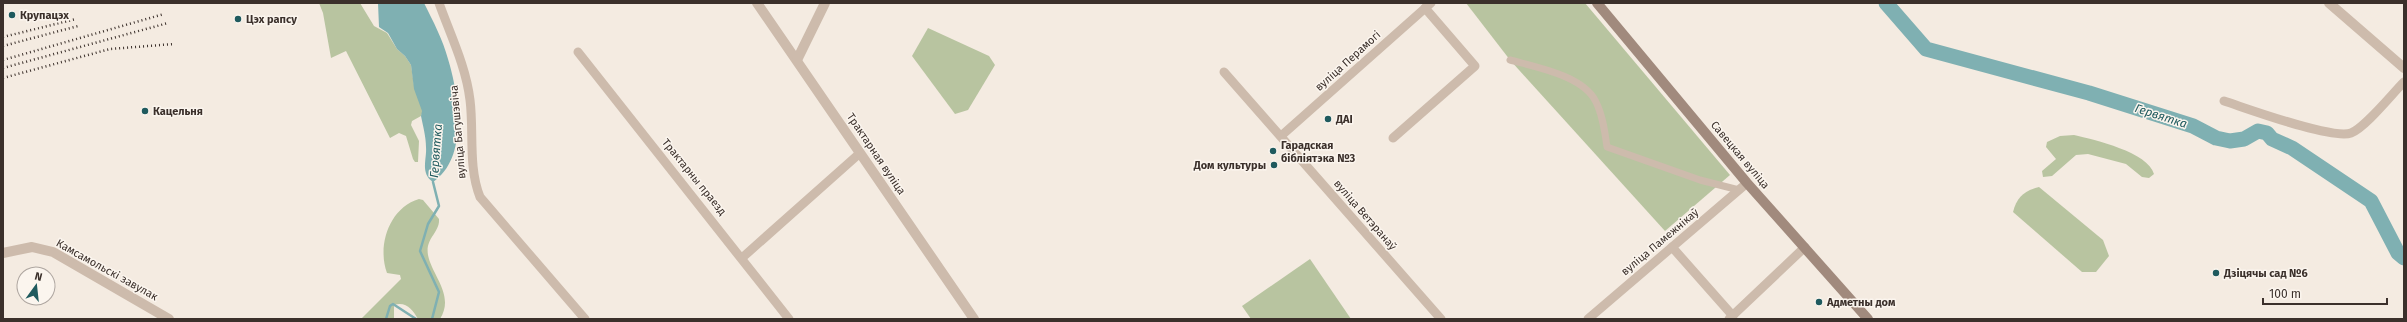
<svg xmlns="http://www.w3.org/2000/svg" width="2407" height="322" font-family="'Fira Sans',sans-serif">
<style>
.green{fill:#b8c4a0}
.water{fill:#7fb0b2}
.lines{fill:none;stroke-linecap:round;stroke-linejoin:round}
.stream{stroke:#7fb0b2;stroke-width:2.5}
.river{stroke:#7fb0b2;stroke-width:15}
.pedestrian{stroke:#cdbbac;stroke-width:7}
.minor{stroke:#cdbbac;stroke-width:9}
.tertiary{stroke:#cdbbac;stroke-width:10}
.secondary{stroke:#a18a7d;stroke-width:10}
.rail{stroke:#3b302b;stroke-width:2.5;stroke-dasharray:1 3;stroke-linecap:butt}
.poi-dot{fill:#1f5a5e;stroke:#fbf5ee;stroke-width:1.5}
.labels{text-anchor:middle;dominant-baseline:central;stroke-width:3;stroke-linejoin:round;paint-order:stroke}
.poi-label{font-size:11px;font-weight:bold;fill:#3b302b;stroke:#fbf5ee;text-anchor:start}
.street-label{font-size:11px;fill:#3b302b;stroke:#fbf5ee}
.water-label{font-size:12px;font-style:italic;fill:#1f5a5e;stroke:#fbf5ee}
</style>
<rect width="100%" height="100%" fill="#f4ebe1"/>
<!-- green -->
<g class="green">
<path d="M319,3H360L374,26L387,33L397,49L405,56L411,65L414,85L423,111L421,116L412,121L411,125L419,141L418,162H415L413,159L406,136L399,133L390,138L346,51L331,58L323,13Z"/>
<path d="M1466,3H1585L1730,175L1665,231L1510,60Z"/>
<path d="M928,28L989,56L995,65L968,110L955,114L912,56Z"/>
<path d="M2074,135C2095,140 2148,152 2154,174L2149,178L2142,177L2126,164L2088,154L2076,155L2052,176L2043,177L2042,171L2056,159L2046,147L2047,142L2060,136Z"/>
<path d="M2039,187L2103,240L2109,256L2096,272H2082L2013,212C2017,197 2024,191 2039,187Z"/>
<path d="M419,199L423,200L439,219C440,233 425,238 428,255C432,276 455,295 440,319H418C413,310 406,301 394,305V319H361L401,279L400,275L387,273C377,246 389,208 419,199Z"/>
<path d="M1310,259L1351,319H1251L1242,306Z"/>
</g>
<!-- water -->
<path class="water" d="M378,3H424C433,21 443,40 448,59C459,95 469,158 433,182C420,173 427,159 426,147C426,137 423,126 421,116L422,111L414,89L411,65L405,56L397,49L388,33L379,27Z"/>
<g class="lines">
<!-- stream -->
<g class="stream">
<path d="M386,319L390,306L393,304L416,319"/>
<path d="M432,319L439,292L420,251L428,224L439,206L433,182"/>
</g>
<!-- river -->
<path class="river" d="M1886,3L1926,49L2089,93L2193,126L2216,138L2230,141L2244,139L2258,131L2267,133L2272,139L2292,148L2371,201L2398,253L2404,258"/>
<!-- pedestrian -->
<path class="pedestrian" d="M1510,60C1536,67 1584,76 1596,102C1603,116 1605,133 1607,147L1700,180L1739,190"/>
<!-- minor -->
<g class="minor">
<path d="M439,3C450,34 466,66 470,100C474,131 468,167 480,197L585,319"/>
<path d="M578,52L789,319"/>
<path d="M1224,72L1441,319"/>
<path d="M2224,101C2246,108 2332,140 2351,133C2365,128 2392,94 2404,82"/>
<path d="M1281,136L1431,3"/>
<path d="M1393,138L1475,66L1425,8"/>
<path d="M1672,247L1733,316"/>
<path d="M743,257L860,153"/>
<path d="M1588,319L1747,183"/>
<path d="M1729,319L1805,247"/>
</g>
<!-- tertiary -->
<g class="tertiary">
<path d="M757,3L974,319"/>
<path d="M2329,3L2404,68"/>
<path d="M797,60L825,3"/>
<path d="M3,253L32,247L53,252L169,319"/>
</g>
<!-- secondary -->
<path class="secondary" d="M1597,3L1747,183L1868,319"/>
<!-- rail -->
<g class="rail">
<path d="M3,37L76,19"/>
<path d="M3,46L78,26"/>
<path d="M3,60L164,14"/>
<path d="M3,68L168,23"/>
<path d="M3,78L110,49L174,44"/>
</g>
</g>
<!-- markers -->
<g class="poi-dot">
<circle cx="12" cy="15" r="4"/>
<circle cx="238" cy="19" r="4"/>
<circle cx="145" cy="111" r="4"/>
<circle cx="1328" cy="119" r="4"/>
<circle cx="1273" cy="151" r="4"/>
<circle cx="1274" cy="165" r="4"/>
<circle cx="2216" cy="273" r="4"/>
<circle cx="1819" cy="302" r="4"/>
</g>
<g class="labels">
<!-- poi labels -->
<g class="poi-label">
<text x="20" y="15">Крупацэх</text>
<text x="246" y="19">Цэх рапсу</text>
<text x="153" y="111">Кацельня</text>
<text x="1336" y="119">ДАІ</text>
<text x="1281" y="145">Гарадская<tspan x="1281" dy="13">бібліятэка №3</tspan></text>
<text x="1266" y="165" text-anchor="end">Дом культуры</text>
<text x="2224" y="273">Дзіцячы сад №6</text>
<text x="1827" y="302">Адметны дом</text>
</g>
<!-- street labels -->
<g class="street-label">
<text transform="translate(1348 61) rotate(-42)">вуліца Перамогі</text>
<text transform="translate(458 132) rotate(-95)">вуліца Багушэвіча</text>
<text transform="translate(876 154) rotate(56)">Трактарная вуліца</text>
<text transform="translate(1740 155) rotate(50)">Савецкая вуліца</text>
<text transform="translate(694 177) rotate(51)">Трактарны праезд</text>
<text transform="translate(1365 215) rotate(49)">вуліца Ветэранаў</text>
<text transform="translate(1660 242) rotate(-40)">вуліца Памежнікаў</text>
<text transform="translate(107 270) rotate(29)">Камсамольскі завулак</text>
</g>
<!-- water labels -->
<g class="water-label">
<text transform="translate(2161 116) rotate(18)">Гервятка</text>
<text transform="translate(436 151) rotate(-86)">Гервятка</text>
</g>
</g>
<!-- border -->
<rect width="2407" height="322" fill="none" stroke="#3b302b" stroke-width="8"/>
<!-- north arrow -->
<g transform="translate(36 286) rotate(15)"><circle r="19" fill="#fbf5ee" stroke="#aea6a0"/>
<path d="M0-3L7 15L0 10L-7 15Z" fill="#1f5a5e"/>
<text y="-6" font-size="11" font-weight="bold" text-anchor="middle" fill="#3b302b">N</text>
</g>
<!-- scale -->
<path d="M2263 298v6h124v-6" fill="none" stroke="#3b302b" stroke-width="2"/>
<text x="2269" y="298" font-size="12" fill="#3b302b" stroke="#fbf5ee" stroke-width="3" paint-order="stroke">100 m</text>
</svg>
